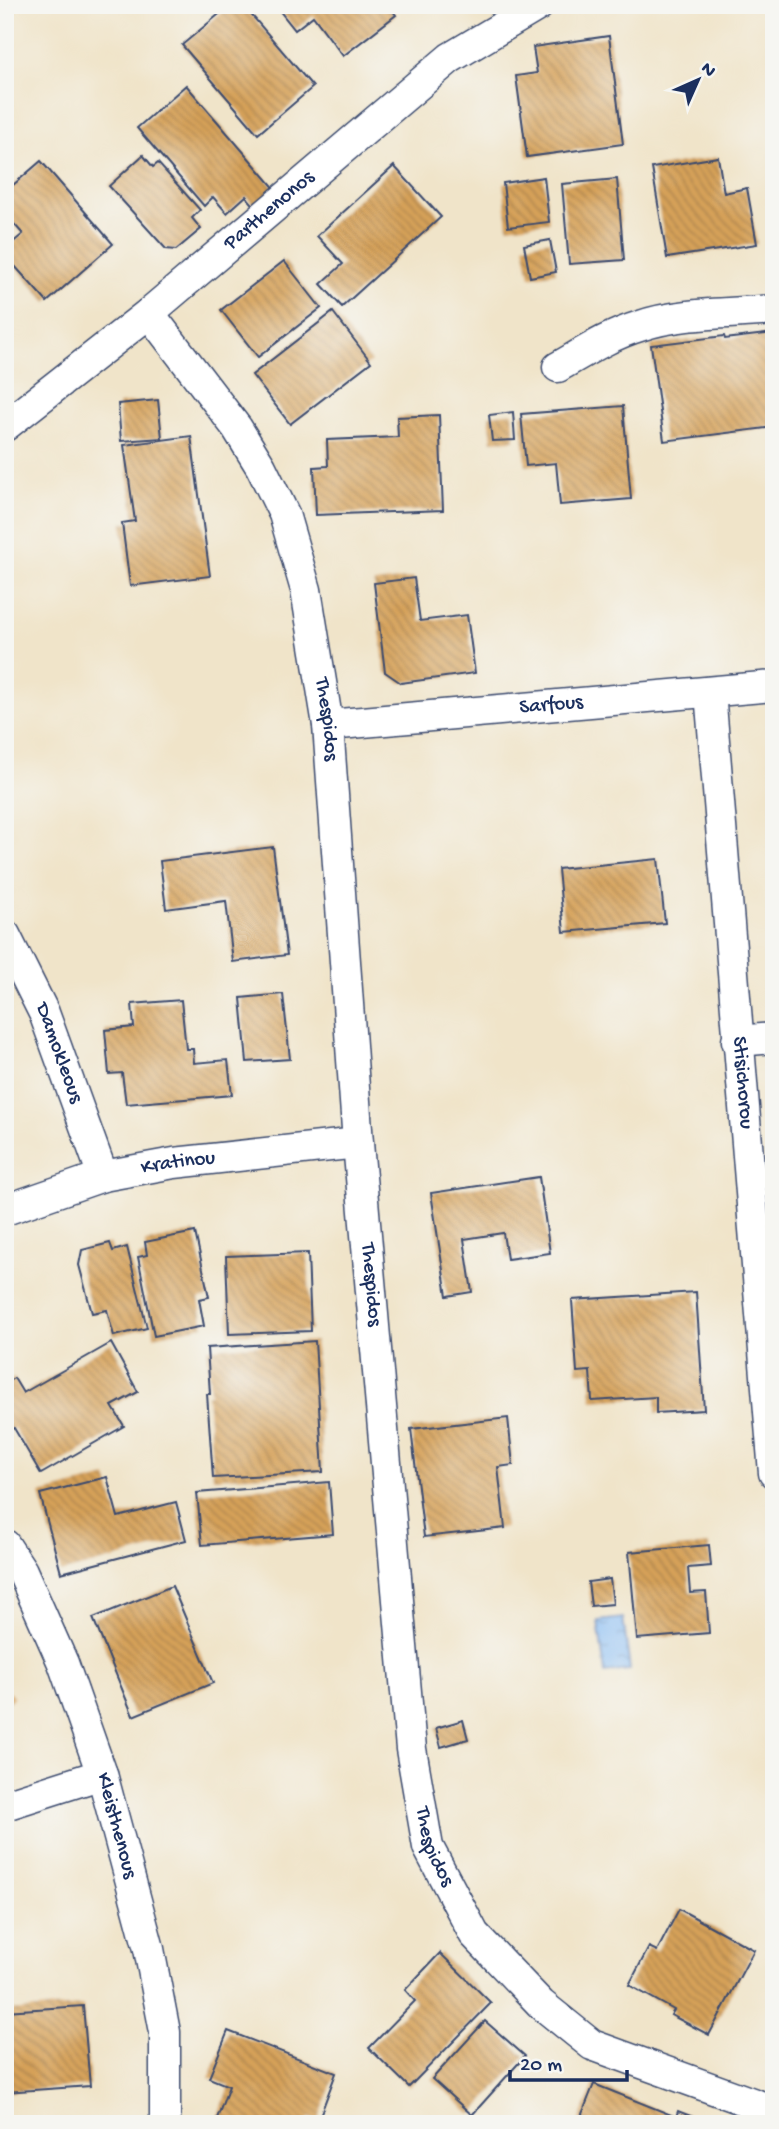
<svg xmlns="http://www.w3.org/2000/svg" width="779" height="2129" font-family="'Gochi Hand',sans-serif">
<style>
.water{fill:url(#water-ripples);stroke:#5075a9;stroke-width:2}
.building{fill:url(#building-back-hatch)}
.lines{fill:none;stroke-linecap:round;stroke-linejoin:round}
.minor-casing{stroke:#3b4a6e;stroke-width:33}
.minor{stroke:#fff;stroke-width:30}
.labels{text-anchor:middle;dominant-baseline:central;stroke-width:5;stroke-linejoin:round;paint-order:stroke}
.street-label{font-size:21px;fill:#1b2f5e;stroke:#f6f6f2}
</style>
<defs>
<pattern id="water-ripples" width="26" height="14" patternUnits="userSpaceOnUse" patternTransform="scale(1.75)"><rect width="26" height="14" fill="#86bbf4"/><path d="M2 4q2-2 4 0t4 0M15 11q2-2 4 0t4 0" fill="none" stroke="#6d98c9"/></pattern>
<pattern id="building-back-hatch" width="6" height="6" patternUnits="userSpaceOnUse" patternTransform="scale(1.75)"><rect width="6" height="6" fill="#d6a159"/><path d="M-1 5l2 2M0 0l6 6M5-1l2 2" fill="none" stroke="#ad844d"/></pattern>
</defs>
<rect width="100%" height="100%" fill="#f6f6f2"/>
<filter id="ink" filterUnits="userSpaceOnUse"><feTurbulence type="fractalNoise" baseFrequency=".0143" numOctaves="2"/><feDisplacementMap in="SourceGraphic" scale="14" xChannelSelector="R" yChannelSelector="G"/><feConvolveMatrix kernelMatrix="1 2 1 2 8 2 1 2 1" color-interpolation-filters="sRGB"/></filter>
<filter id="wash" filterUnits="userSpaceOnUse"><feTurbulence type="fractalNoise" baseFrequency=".00686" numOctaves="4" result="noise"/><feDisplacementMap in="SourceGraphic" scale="28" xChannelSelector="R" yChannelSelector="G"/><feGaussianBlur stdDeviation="1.57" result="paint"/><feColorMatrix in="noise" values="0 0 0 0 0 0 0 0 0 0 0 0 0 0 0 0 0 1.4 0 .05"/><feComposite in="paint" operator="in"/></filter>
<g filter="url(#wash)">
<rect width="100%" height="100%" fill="#f0e4c9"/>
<!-- water -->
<path class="water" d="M623,1618L630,1670L605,1673L598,1621Z"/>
<g id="blocks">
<!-- building -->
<g class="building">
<path d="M230,5H243L313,87L258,134L182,45Z"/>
<path d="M275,5H388L396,15L343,56L313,16L295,30Z"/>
<path d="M609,36L623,144L527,157L516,76L537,73L533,47Z"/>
<path d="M186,85L277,191L257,209L246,196L227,213L213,197L204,206L137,128Z"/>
<path d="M143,155L153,167L158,163L200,210L192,218L201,229L176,250L166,249L109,186Z"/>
<path d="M718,157L724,193L747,188L757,244L667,258L652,168Z"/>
<path d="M41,161L113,244L47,302L5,255V249L23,234L5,214V192Z"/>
<path d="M394,166L441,217L342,307L321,284L343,264L317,236Z"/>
<path d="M544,177L549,222L508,227L503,183Z"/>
<path d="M617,179L624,260L569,264L562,184Z"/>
<path d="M550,240L556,272L530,277L524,245Z"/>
<path d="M284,261L321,308L258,357L221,310Z"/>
<path d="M333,312L371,362L290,424L252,375Z"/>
<path d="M774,333V427L664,441L651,345L724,336L725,339Z"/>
<path d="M158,400L162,438L121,441L118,404Z"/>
<path d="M623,406L631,499L560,505L556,463L526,466L521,414Z"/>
<path d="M513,412L515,440L492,441L489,415Z"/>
<path d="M439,415L443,510L316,515L314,467L328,466L327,440L398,437L397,417Z"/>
<path d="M191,436L210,576L130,586L122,523L135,521L124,445Z"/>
<path d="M414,578L420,621L467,615L475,673L401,683L385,672L374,583Z"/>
<path d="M273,847L287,955L233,962L226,901L166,909L160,861Z"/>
<path d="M658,859L665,923L564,932L558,869Z"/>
<path d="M283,994L290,1059L247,1062L241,998Z"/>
<path d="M181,1000L186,1049H193L194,1063L228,1060L232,1095L126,1104L122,1073L109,1074L105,1030L134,1027L132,1004Z"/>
<path d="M539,1177L550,1253L507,1259L503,1233L464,1239L472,1292L447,1296L431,1193Z"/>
<path d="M195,1232L209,1297L199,1299L204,1326L154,1336L138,1257L147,1255L145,1242Z"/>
<path d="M110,1243L113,1251L127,1247L147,1328L114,1336L107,1310L92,1313L79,1265L82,1250Z"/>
<path d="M308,1253L311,1331L229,1334L226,1256Z"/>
<path d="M696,1292L704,1410L656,1413V1397L592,1401L590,1371L577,1372L572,1300Z"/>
<path d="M315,1341L323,1472L213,1478L207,1394H210L207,1348Z"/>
<path d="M111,1343L138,1392L112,1406L124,1426L41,1474L14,1428L5,1433V1383L14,1378L23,1393Z"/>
<path d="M508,1418L513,1465L498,1467L505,1528L424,1537L411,1429Z"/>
<path d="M107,1477L118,1517L176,1502L186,1540L61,1573L40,1494Z"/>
<path d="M329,1482L333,1534L202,1545L197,1493Z"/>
<path d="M709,1545L711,1566L688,1568L690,1593L706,1592L709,1633L637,1639L629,1552Z"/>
<path d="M610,1579L613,1604L591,1606L588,1582Z"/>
<path d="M172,1586L213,1683L133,1716L93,1618Z"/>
<path d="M5,1688L14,1697L5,1706Z"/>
<path d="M463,1720L468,1739L441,1747L436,1728Z"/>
<path d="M679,1909L754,1950L709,2035L671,2015L674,2010L629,1985L649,1947L657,1951Z"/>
<path d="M440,1953L491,2003L409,2087L369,2048L415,2001L405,1990Z"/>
<path d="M83,2006L90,2086L5,2092V2011Z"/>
<path d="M485,2021L525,2056L472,2115L432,2079Z"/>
<path d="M228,2031L336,2073L318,2121L309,2118L307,2124H215L229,2086L209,2078Z"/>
<path d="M594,2084L676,2117L678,2111L711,2124H578Z"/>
</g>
</g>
</g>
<g filter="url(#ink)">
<use href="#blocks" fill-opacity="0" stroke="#3b4a6e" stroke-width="2"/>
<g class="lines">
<defs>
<g id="minor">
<path id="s1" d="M149,313L237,428L261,467L284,514L306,590L328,725L358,1143L411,1749L428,1847L474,1934L541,2004L592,2045L774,2111"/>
<path d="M558,367C584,352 610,335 640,326C679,312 732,314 774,310"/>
<path id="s2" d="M5,426L149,313L450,58L539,5"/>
<path id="s3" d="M710,692L774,1473"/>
<path id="s4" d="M328,725L774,686"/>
<path id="s5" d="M5,935L44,1013L103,1176"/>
<path d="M737,1041L774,1038"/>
<path id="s6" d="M5,1210L103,1176L174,1163L358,1143"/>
<path id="s7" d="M5,1545L22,1571L63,1663L102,1774L149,1949L165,2032V2124"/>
<path d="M5,1805L102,1774"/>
</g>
</defs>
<!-- minor casing -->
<use href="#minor" class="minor-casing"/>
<!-- minor -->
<use href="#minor" class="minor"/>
</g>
</g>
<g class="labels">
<!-- street labels -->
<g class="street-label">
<text stroke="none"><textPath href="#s2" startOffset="341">Parthenonos</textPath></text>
<text stroke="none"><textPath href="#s4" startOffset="224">Sarfous</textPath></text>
<text stroke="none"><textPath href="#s1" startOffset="453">Thespidos</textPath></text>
<text stroke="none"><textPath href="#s5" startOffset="130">Damokleous</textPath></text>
<text stroke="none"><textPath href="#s3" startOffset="392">Stisichorou</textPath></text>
<text stroke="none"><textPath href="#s6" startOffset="180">Kratinou</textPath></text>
<text stroke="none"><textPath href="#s1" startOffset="1020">Thespidos</textPath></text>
<text stroke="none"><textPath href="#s7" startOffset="303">Kleisthenous</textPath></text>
<text stroke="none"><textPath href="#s1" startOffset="1587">Thespidos</textPath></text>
</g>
</g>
<!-- margin -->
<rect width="779" height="2129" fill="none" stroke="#f6f6f2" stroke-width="28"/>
<!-- north arrow -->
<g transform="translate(698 80) rotate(45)" stroke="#f6f6f2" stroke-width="5" paint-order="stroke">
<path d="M0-5L12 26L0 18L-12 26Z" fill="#1b2f5e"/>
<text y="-10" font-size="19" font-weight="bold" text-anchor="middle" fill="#1b2f5e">N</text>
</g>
<!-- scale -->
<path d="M510 2070v10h117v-10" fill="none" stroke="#1b2f5e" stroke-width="3.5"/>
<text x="520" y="2070" font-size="21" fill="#1b2f5e" stroke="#f6f6f2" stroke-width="5" paint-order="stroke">20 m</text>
</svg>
